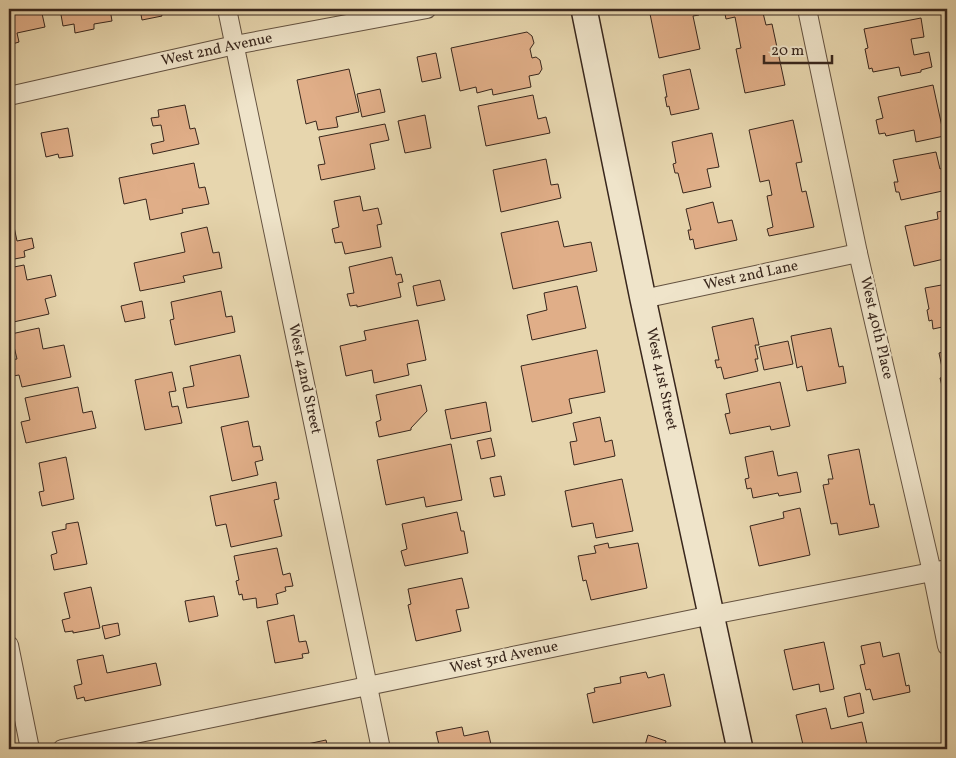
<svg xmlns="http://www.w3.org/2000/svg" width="956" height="758" font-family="Vollkorn,serif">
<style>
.building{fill:#e0ae88;stroke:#38261c}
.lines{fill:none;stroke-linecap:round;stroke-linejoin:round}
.street-casing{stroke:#645240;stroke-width:20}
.secondary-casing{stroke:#38261c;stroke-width:28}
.street{stroke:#efe4ca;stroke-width:18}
.secondary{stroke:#efe4ca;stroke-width:25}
.labels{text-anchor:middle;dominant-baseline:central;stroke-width:4.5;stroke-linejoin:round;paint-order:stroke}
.street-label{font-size:15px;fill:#38261c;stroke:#efe4ca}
</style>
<rect width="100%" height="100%" fill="#e7d6ae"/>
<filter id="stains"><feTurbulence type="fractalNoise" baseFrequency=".004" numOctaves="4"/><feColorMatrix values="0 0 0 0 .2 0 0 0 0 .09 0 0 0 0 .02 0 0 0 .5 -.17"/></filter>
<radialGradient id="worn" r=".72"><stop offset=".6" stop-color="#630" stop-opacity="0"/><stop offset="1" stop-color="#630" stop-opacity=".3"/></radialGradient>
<!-- building -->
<g class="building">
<path d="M9,9H41L45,27L17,33L19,42L9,45Z"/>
<path d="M60,9H110L112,21L94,24V29L75,33L74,24L63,26Z"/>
<path d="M128,9H166L160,10L162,16L142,20L140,9L129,12Z"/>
<path d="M649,9H698L699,15L693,16L700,49L659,58Z"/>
<path d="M724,9H762L766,25L772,24L785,85L745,93L736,49L741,48L735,17L726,19Z"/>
<path d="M921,18L924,37L911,39L914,55L929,52L932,67L921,70V72L901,76L899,67L873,72L872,68L869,69L865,49L868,48L864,29Z"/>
<path d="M527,32L532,36L534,43L530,49L532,58L536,57L540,60L542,69L539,74L529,76L531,87L493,95L492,89L477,93L476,87L460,91L451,48Z"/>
<path d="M436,53L441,78L422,82L417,57Z"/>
<path d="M349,69L359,112L336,117L338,127L318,130L316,121L306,124L297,80Z"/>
<path d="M690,69L699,109L671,115L669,106L667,107L665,97H667L663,75Z"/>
<path d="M933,85L944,136L916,142L914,130L886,136L885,133L879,134L876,120L883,118L878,97Z"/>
<path d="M380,89L385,112L362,117L357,94Z"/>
<path d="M533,95L538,119L546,117L550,133L486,146L478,106Z"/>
<path d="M185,105L190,129L195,128L199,144L153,154L151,144L164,141L161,125L153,126L151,118L159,117L158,110Z"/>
<path d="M425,115L431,148L405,153L398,121Z"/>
<path d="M793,120L802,162L796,163L802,192L806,191L814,227L769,236L767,229L773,227L767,196L772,195L769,180L760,182L749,130Z"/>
<path d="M385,124L389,140L370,144L375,169L321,180L318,165L325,164L319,137Z"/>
<path d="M68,128L73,156L59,158L58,154L46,157L41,133Z"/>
<path d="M712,133L719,167L707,169L711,187L683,193L678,173H675L673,164L676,163L672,142Z"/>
<path d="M936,152L940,169L945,167L947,190L901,200L899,192H896L894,182H898L893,160Z"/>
<path d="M546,159L551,185L558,184L561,198L501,212L493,170Z"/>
<path d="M194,163L199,188L205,187L209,204L182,209L183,213L150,220L146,199L124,204L119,178Z"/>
<path d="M360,196L363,211L378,208L382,224L377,225L381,247L345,254L342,242L335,243L332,229L339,227L334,201Z"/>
<path d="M713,202L718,223L732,220L737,240L695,249L693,239L690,240L688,230H691L686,209Z"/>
<path d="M9,203L17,241L32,238L34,248L24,251L25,257L9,260Z"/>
<path d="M947,210V263L945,264L944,259L914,266L905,226L938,219L937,212Z"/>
<path d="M558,221L564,247L591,242L597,271L513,289L501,233Z"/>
<path d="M207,227L213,253L219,252L222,268L183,276L185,282L140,291L134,263L185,252L181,233Z"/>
<path d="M392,257L396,275L401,274L403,282L398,283L401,297L357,307V305L350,306L347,294L354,293L349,267Z"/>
<path d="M24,265L27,280L51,275L56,296L45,299L49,314L9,323V268Z"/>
<path d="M440,280L445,300L417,306L413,286Z"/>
<path d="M947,284V326L933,329L932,320L929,321L927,310L929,309L925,288Z"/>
<path d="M577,286L586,328L532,340L527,315L547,310L544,293Z"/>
<path d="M221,291L226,317L232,316L235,332L175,345L170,320L174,319L171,302Z"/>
<path d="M142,301L145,318L125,322L121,306Z"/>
<path d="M753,318L759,345H755L758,359H755L758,371L724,379L721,367L717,368L715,360H719L712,327Z"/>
<path d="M418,320L426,360L407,364L409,375L374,383L372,370L346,376L340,346L366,340L364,331Z"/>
<path d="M39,328L43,349L64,345L71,377L22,387L19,375L13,376L9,360L17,359L11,334Z"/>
<path d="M831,328L839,367L843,366L846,383L807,391L802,366L797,368L791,336Z"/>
<path d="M788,341L793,364L764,370L759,347Z"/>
<path d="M597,350L605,392L569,399L572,413L532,422L521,366Z"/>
<path d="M947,351V394H944L940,378L944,377L939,353Z"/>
<path d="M240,355L249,397L187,408L183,388L194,386L190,366Z"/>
<path d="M172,372L176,391L169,392L172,407L178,406L182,423L145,430L135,380Z"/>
<path d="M780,382L790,426L771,430L770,426L730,434L725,414L730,413L726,394Z"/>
<path d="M421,385L427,411L411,428V430L379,437L376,422L381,420L376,395Z"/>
<path d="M78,387L83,413L92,411L96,428L26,443L21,422L30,420L25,398Z"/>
<path d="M486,402L491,431L451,439L445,410Z"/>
<path d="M600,417L605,442L612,440L615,456L574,465L570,442L577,441L573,423Z"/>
<path d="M248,421L253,447L260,446L263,460L255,462L258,475L232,481L221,427Z"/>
<path d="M491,438L495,456L481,459L477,441Z"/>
<path d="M451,444L462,500L426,507L424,497L386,505L377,460Z"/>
<path d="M859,449L870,505L874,504L879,527L839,535L837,523L831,524L823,485L829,484L828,479H833L828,455Z"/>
<path d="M773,451L778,476L797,472L801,492L779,496L778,493L753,498L751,488L747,489L745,479L749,478L745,457Z"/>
<path d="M66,457L74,499L42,506L39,492L44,491L39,463Z"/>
<path d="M501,476L505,495L494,497L490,478Z"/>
<path d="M622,479L633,531L596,538L593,523L572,527L565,491Z"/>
<path d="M276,482L279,499L274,500L282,536L231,547L226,524L216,526L210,496Z"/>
<path d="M800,508L810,555L759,566L750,526L784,518L783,512Z"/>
<path d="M457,512L461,531H464L468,553L405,566L401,551L407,549L402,524Z"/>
<path d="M78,522L87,564L54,570L51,555L57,553L52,532L66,529V524Z"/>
<path d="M608,543L609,548L638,543L647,588L591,600L586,580L583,581L578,556L596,553L594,546Z"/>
<path d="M277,548L283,575L290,573L293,586L285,587L286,591L276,594L278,604L257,608L256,598L243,600L242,594L239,595L236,581L239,580L234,556Z"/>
<path d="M462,578L469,608L456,610L461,631L416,641L408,605L411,604L408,589Z"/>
<path d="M91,587L100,628L73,633V631L65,632L62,620L70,618L64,593Z"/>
<path d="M214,596L218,616L189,622L185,601Z"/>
<path d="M294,615L299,642L306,641L309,653L302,654L303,658L275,663L267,621Z"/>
<path d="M118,623L120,635L105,639L102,626Z"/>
<path d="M824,642L834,689L820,692L819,684L793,690L784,650Z"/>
<path d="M880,642L883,657L899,653L906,686L909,685L910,692L873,700L870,689L866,690L860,665L865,664L861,646Z"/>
<path d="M103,655L107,673L156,663L161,685L85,701L84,697L77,699L74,686L82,684L77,660Z"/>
<path d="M646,672L648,678L664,674L671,706L593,723L587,694L595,692L594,688L621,683L620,677Z"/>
<path d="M860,693L864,713L848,717L844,697Z"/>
<path d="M826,708L831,729L862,722L868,749H804L796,715Z"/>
<path d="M462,727L464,736L488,731L492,749H440L436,732Z"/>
<path d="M648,735L666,741L664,749H644Z"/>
<path d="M326,740L328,749H284Z"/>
</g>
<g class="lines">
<defs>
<g id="street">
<path d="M227,9L381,749"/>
<path d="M807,9L858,253L932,572L947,646"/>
<path d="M9,96L235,45L427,9"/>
<path d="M643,299L858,253"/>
<path d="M9,645L30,749"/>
<path d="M62,749L712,615L947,569"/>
</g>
<path id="secondary" d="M584,9L643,299L740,749"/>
</defs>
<!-- street casing -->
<use href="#street" class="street-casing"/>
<!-- secondary casing -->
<use href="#secondary" class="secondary-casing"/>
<!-- street -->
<use href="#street" class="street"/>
<!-- secondary -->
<use href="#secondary" class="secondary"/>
</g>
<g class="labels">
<!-- street labels -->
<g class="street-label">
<text transform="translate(217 50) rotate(-12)">West 2nd Avenue</text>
<text transform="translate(751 276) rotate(-12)">West 2nd Lane</text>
<text transform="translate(876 328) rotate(77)">West 40th Place</text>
<text transform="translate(304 379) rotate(78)">West 42nd Street</text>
<text transform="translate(661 379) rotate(78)">West 41st Street</text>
<text transform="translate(504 658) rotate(-12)">West 3rd Avenue</text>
</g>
</g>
<!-- margin -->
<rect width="956" height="758" fill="none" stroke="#e7d6ae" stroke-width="30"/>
<rect x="10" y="10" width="936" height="738" fill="none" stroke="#38261c" stroke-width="2.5"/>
<rect x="15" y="15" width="926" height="728" fill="none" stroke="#38261c"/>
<!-- scale -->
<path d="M764 55v8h68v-8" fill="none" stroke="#38261c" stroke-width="2.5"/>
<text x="771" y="55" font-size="15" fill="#38261c" stroke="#efe4ca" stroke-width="4" paint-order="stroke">20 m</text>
<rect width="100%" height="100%" filter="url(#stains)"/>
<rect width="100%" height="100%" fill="url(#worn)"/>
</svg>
